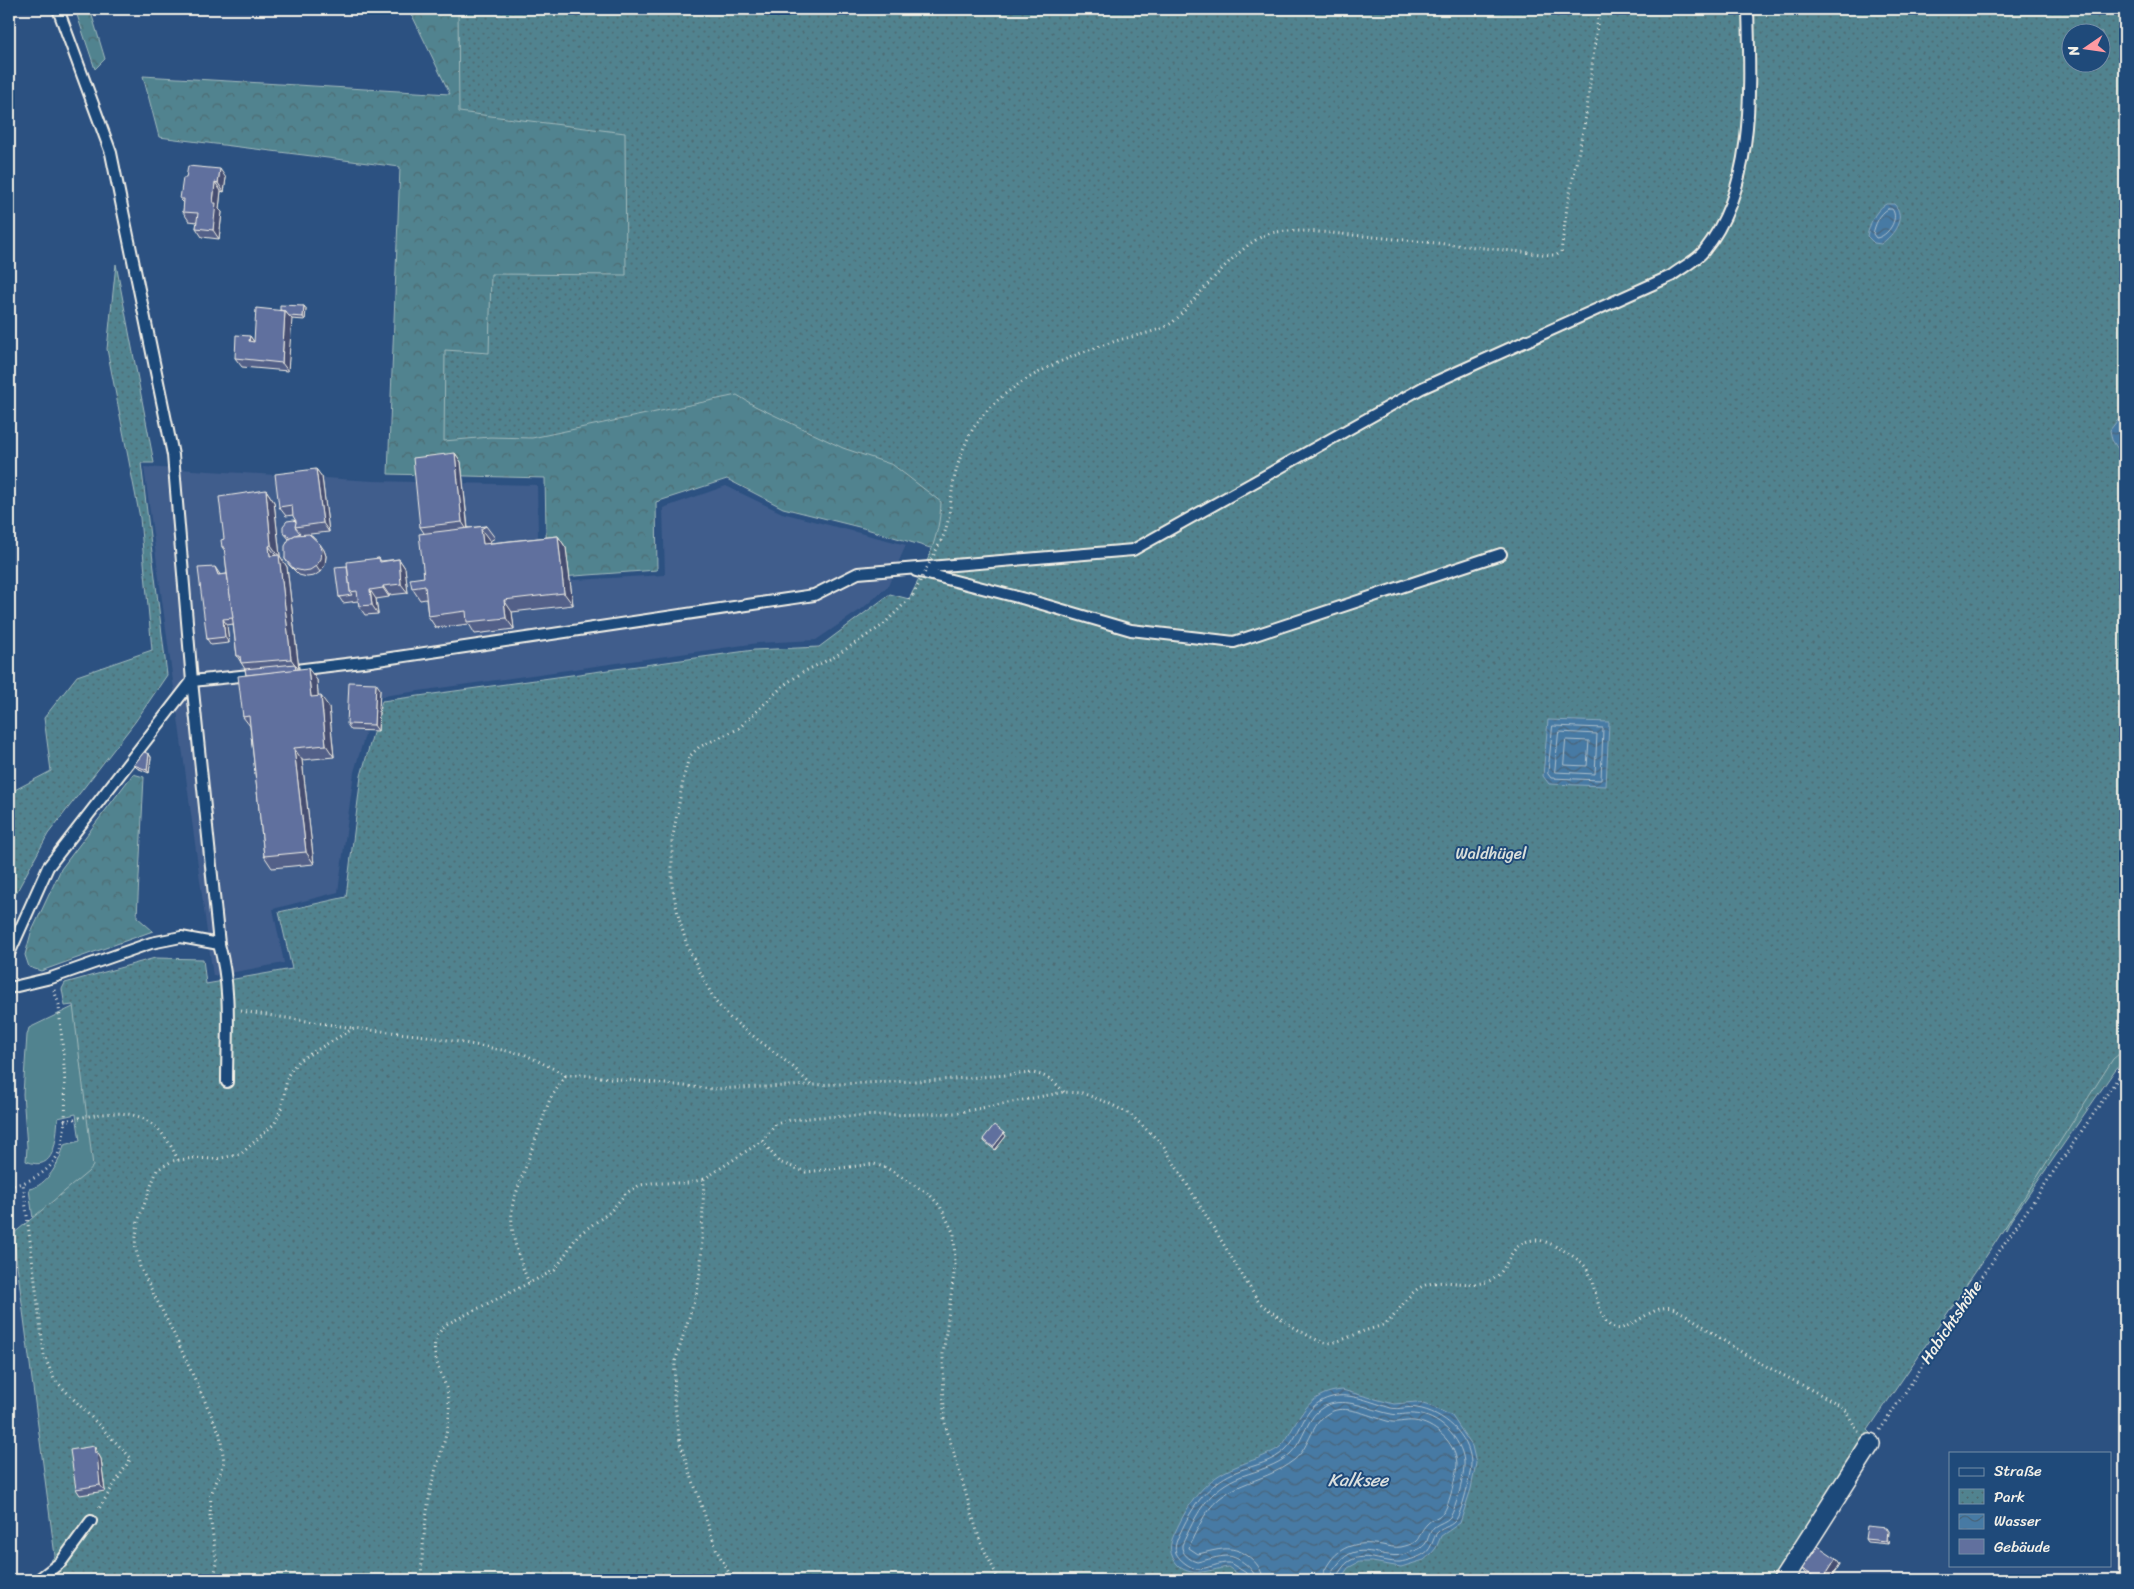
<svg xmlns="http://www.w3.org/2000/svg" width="2134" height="1589" font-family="Sriracha,sans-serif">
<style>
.built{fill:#405d8c}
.grass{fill:#51838f;stroke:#a2babc}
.forest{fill:url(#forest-crowns);stroke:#a2babc}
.park{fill:url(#park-dots);stroke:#a2babc;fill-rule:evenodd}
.water{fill:url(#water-waves);stroke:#8caabf}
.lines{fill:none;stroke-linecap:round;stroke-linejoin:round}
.shore{stroke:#afc1cd;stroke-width:1}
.lane-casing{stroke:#f4f1e8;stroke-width:14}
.street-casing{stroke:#f4f1e8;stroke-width:22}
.path{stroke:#f4f1e8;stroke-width:3;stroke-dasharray:1 4;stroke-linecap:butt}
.lane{stroke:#1f4a7a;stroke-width:10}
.street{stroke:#1f4a7a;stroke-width:19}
.path-bridge{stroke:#f4f1e8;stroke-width:3;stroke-dasharray:1 4;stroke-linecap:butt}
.wall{fill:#536088;stroke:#f4f1e8}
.shaded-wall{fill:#444e6f;stroke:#f4f1e8}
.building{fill:#61709e;stroke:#f4f1e8}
.labels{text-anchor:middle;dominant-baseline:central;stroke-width:4;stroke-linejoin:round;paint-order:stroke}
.park-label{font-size:16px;fill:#dce0db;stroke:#1f4a7a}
.street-label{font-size:16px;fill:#f4f1e8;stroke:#1f4a7a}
.water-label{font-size:18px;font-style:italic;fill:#dadfde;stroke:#1f4a7a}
</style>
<defs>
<pattern id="forest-crowns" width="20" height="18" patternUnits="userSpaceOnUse" patternTransform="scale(1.25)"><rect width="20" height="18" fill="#51838f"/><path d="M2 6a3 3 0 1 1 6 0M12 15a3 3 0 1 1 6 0" fill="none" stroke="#4e6b72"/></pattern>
<pattern id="park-dots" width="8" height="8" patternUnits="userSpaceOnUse" patternTransform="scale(1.25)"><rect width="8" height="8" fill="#51838f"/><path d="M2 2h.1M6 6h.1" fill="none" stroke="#4e6b72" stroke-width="1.8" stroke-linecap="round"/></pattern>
<pattern id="water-waves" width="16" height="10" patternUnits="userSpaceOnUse" patternTransform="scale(1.25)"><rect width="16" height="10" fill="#477aa4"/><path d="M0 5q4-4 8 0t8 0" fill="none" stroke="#48647a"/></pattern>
</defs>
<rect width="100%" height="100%" fill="#2c5181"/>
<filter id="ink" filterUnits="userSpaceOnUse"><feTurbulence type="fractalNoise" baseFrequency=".02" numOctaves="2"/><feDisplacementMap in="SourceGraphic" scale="10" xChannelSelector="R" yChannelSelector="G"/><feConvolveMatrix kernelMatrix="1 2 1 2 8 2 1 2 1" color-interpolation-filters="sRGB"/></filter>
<g filter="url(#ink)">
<!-- built -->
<path class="built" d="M144,467L373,481L537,485L539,582L665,575L663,508L726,486L782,513L906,545L888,586L863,608L816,640L758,643L376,697L354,772L338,892L273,909L284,963L213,976Z"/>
<!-- grass -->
<path class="grass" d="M77,1005L96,1166L35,1234L29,1189C47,1186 60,1162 64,1145L80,1141L76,1114L58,1118C56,1138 56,1174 26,1161L27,1147L23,1094L27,1035L29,1028Z"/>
<!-- forest -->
<g class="forest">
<path d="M75,9H90L105,59L95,69Z"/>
<path d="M409,9H1627L944,552L863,528L783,508L727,479L656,502L657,570L547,578L545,478L388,474L400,167L159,137L143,76L450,94Z"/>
<path d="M133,774L144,777L137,917L153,931L41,971L29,967L25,955L31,933L61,869Z"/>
<path d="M2125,1028V1059L2115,1070L2011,1220L2006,1230L1993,1216Z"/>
</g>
<!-- park -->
<g class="park">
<path d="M458,9H2125V1049L2113,1059L1993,1246L1868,1430L1881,1443L1785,1580H50L47,1565L55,1556L13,1234L88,1172L93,1166L73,1005L65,1006L62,989L65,983L155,958L203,959L206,984L292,969L279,912L346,897L361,776L382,701L754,650L819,647L890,594L909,599C925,568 940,537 941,502L893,465L843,448L755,406L737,395L532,438L490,437L444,441L445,350L489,353L491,274L626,275L625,133L459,112ZM2072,32H2102V62H2072Z"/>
<path d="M116,264L154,463H141L167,675L135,722L48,834L16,893L9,911V793L51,771L44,718L77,676L152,650L140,518L107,349Z"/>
</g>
<!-- water -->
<g class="water">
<path d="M1886,204H1894C1907,217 1894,235 1881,244L1874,243L1867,236C1870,224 1874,211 1886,204Z"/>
<path d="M2125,417V448L2118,449L2112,440L2110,430L2117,421Z"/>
<path d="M1548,720L1609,722L1606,786L1549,784L1543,776Z"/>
<path d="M1342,1390L1394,1404L1416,1402L1433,1407L1452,1416L1472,1446L1476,1463L1471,1489L1460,1523L1441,1536L1436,1548L1431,1554L1424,1560L1401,1567L1372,1562H1359L1348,1568L1340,1580H1247L1228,1567C1208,1570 1185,1581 1173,1558C1167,1546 1173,1537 1178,1526C1192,1498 1206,1479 1235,1467C1251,1460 1266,1457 1280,1447C1285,1443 1288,1436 1291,1431C1305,1407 1313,1393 1342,1390Z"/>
</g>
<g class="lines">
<!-- shore -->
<g class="shore">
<path d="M1888,209H1892C1900,219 1887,237 1876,238L1873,234C1875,225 1879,214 1888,209Z"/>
<path d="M1553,726L1603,728L1601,780L1551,778L1548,774Z"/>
<path d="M1559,732L1597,734L1595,774L1555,772Z"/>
<path d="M1566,740L1589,741L1587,766L1564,765Z"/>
<path d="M1250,1580L1248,1574L1230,1563C1219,1562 1208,1569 1197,1569C1190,1568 1179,1560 1176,1553C1173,1544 1180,1534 1184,1525C1196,1501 1212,1481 1238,1471C1255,1465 1273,1462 1286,1449C1304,1431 1302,1404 1332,1397C1350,1392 1373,1403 1391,1408C1399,1410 1408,1406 1417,1408C1443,1412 1470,1435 1471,1463C1471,1475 1462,1513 1455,1521C1450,1527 1440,1528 1436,1534C1432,1542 1431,1551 1422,1555C1417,1558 1406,1561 1400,1562C1381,1563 1358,1548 1343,1567C1340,1571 1337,1575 1336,1580"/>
<path d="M1256,1580C1255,1569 1239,1557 1228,1556C1218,1556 1207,1560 1197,1562C1189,1560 1181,1553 1182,1545C1196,1515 1208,1488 1242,1476C1259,1470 1276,1466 1290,1454C1305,1440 1306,1416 1325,1406C1346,1396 1370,1410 1391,1414C1399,1416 1406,1413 1414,1414C1438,1415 1462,1438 1464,1462C1465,1473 1456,1509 1450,1517C1446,1522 1439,1523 1434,1527C1430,1531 1429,1536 1427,1541C1423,1550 1411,1552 1402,1555C1381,1559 1357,1539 1338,1564C1334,1569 1330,1573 1330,1580"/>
<path d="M1263,1580C1263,1565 1245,1550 1230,1549C1220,1548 1208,1552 1198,1554L1189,1548C1191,1540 1196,1532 1200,1524C1222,1479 1259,1487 1294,1460C1311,1447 1311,1419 1333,1411C1348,1405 1372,1417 1387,1421C1396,1424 1405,1420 1414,1421C1434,1423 1455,1442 1457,1463C1457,1472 1449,1507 1443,1513C1438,1518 1431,1519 1427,1524C1415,1537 1424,1542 1401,1547C1395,1548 1388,1546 1382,1545C1363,1542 1344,1543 1331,1560C1326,1567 1323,1572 1322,1580"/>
</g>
<defs>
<g id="lane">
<path d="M916,571L1025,599L1131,630L1234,642L1501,554"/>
<path d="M287,671L371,661L814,595L858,573L1133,550L1422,388L1671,276C1681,268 1696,261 1704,251C1756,187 1750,86 1748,9"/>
<path d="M219,944C232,992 227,1033 227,1082"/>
<path d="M9,954L48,867L192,681L250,675"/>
<path d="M9,988L51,978L151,943L181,937L219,944L192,681L173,455L111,153L58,9"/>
<path d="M39,1579L61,1562L91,1521"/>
</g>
<path id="street" d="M1783,1580L1870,1444"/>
</defs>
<!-- lane casing -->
<use href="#lane" class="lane-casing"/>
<!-- street casing -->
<use href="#street" class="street-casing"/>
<!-- path -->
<g class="path">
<path d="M941,541C950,524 950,503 953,485C956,468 962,450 970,434C997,384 1067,356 1119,340C1136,335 1155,333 1170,324C1178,319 1185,309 1192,302C1210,282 1240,246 1265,235C1283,227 1331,233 1352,235C1419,241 1485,248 1551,255H1557L1561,252L1567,207L1586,116L1599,9"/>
<path d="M54,990L59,1005C61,1040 74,1131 56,1158C47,1172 37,1177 23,1183L44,1355L54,1379L131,1458L98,1510"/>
<path d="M241,1011L353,1028"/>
<path d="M811,1085L792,1066L731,1019L715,1001L688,948L679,919L672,886V841L684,776L689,757L699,747L738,729L784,685L803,672L834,657L883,625L913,595"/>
<path d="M64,1121C117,1110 152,1102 178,1160"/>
<path d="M762,1141L779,1162L806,1172L874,1164L887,1168L930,1195L940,1206L954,1234L955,1266L943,1354L944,1420L980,1541L999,1580"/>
<path d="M9,1186L23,1183"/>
<path d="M529,1283C518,1256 508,1230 513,1202L550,1099L566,1075"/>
<path d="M1880,1430L2006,1241L2125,1068"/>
<path d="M213,1580L217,1564L210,1516L211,1494L222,1469L224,1461L220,1434L174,1334L140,1267L135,1245L138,1221L157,1170L172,1161L194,1158L216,1159L241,1154L275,1123L281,1109L288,1075L298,1061L354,1028L426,1036L524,1054L566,1075H582L712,1089L940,1080L1033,1073C1048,1076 1054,1081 1064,1092"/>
<path d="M421,1580C422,1552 425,1521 430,1493C435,1464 451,1434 449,1404C448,1373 418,1349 447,1324L555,1270L578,1235L610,1212L626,1193L640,1185L652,1183H688L704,1179"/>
<path d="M733,1580L717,1551L680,1443L674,1398L675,1362L697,1292L701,1266L704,1179L762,1141L776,1124L790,1120L818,1117L956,1113L1064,1092L1082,1093L1106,1102L1130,1114L1163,1145L1258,1301C1268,1311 1316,1344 1328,1343C1340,1342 1353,1335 1364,1331C1373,1328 1385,1326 1391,1319C1403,1306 1411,1288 1429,1284C1450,1278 1477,1291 1496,1277C1509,1268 1509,1241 1535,1240C1545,1240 1555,1246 1563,1250C1571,1255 1582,1261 1587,1269C1596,1284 1597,1318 1612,1327C1628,1336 1654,1300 1675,1309C1696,1319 1715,1336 1735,1348C1768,1369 1804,1385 1838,1404L1846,1411L1859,1433"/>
</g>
<!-- lane -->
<use href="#lane" class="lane"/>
<!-- street -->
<use href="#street" class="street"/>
<!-- path-bridge -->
<path class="path-bridge" d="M913,595L941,541"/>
</g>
<!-- wall -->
<g class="wall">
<path d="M226,178L224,192L221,191L219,209L222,212L219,239L202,237L196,228L197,222L189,221L183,212L184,203L180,199Z"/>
<path d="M304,306L306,309L305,320L291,319L288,371L242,367L235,358L250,336L254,342L280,310Z"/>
<path d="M455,453L461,462L468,528L486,526L495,538L490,541V543L558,536L566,548L573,605L512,612L514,629L475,634L469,624L436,628L428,616L426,599L420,600L412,588L424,577V533L420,527Z"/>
<path d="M316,469L322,477L329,532L310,534L324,550L326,556L325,565L320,572L314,576L307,577L299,575L289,565L285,559L289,539L283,532L296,522V521L293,515L286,516L279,507Z"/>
<path d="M266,490L274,502L280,556L287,567L299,669L317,680L318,696L329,707L334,757L302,760L314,864L272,868L264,856L250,726L243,717L246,675L245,669L237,656L233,624L227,625L229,643L211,645L207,639L219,573L220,575L227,574L225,551L222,547L224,539Z"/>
<path d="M379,558L381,561L399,559L405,568L408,593L389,595V597L376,599L378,614L365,615L359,606L358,601L343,603L339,597L347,566Z"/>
<path d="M380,689L378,731L351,730L347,724Z"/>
<path d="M149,754L151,757L149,773L137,768L134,765Z"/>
<path d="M1004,1133L1006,1136L995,1150L985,1142L983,1139Z"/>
<path d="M94,1446L101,1459L105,1491L80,1495L76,1489Z"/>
<path d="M1889,1531L1888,1544L1867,1542L1865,1539Z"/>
<path d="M1836,1558L1840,1564L1830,1580H1814L1806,1575L1802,1569Z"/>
</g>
<!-- shaded-wall -->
<g class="shaded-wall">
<path d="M220,169L226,178L224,192L218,183Z"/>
<path d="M215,182L221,191L219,209L222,212L219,239L213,230V203Z"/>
<path d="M304,306L306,309L305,320L303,317Z"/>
<path d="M285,311L292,319L288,371L282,363Z"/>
<path d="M250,336L256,345L249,341Z"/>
<path d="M455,453L461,462L468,531L462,522Z"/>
<path d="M316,469L322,477L329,532L323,523Z"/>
<path d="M266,490L274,502L280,556L287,567L299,670L291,659L279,556L271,545Z"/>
<path d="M481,529L490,541L491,556L483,544Z"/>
<path d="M558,536L566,548L573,605L564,593Z"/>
<path d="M320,544L324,550L326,556L325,565L320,572L316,566Z"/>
<path d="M269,546L277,557L270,556Z"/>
<path d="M399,559L405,568L408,593L401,584Z"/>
<path d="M215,567L219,573L222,581L218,575Z"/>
<path d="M383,586L389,595V597L383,588Z"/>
<path d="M370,590L376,599L378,614L372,605Z"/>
<path d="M504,600L512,612L514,629L506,618Z"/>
<path d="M223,619L227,625L229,643L225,637Z"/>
<path d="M308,668L317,680L319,709L311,697Z"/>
<path d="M376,683L380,689L378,731L374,725Z"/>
<path d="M321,696L329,707L334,757L326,745Z"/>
<path d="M294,748L302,760L314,864L306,852Z"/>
<path d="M149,754L151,757L149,773L147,770Z"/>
<path d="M1004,1133L1006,1136L995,1150L993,1147Z"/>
<path d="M94,1446L101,1459L105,1491L100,1485Z"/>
<path d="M1887,1528L1889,1531L1888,1544L1886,1541Z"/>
<path d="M1836,1558L1840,1564L1830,1580H1822Z"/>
</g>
<!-- building -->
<g class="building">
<path d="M188,166L220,169L218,183L215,182L213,203H216L213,230L196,228L198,213L183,212L184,199H180L183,178H186Z"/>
<path d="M280,305L304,306L303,317L289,316L285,311L280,310Z"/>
<path d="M256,308L285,311L282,363L235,358L236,335L250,336L249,341L254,342Z"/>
<path d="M455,453L462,522L420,527L413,458Z"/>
<path d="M316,469L323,523L295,527L296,521L293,516L292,505L279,507L275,474Z"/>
<path d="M266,490L271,545L269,546L270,556L279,555L291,659L241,663L240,656H237L224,547H222L221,540L224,539L219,497Z"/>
<path d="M294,520L296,522L295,527L300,533L291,537H289L283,532V526L287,521Z"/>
<path d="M486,526L481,529L483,544L558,536L564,593L504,600L506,618L467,622L466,611L428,616L425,586L412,588L410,579L424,577L419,534Z"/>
<path d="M309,534L320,544L322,550L321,559L316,566L310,570L303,571L294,569L285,559V546L289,539L295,535Z"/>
<path d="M379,558L380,562L399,559L401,584L383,586V588L370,590L372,605L359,606L357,591L350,592L347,562Z"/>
<path d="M347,566L350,592L352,595L339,597L335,567Z"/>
<path d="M215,567L218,575L227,574L233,618L223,619L225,637L207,639L198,568Z"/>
<path d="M295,664L296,670L246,675L245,669Z"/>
<path d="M308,668L311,697L321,696L326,745L294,748L306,852L264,856L249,716L243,717L238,676Z"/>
<path d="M349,682L376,683L374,725L347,724Z"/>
<path d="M144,752L149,754L147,770L134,765Z"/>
<path d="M994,1125L1004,1133L993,1147L983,1139Z"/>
<path d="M94,1446L95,1453H97L100,1485L76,1489L70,1450Z"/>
<path d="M1867,1526L1887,1528L1886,1541L1865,1539Z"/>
<path d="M1818,1546L1836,1558L1822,1580H1820L1802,1569Z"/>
</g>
</g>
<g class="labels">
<!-- park labels -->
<g class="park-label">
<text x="1491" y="853">Waldhügel</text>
</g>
<!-- street labels -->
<g class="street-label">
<text transform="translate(1951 1322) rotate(-56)">Habichtshöhe</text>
</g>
<!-- water labels -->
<g class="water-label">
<text x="1358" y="1480">Kalksee</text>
</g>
</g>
<!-- margin -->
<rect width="2134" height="1589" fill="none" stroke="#1f4a7a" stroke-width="30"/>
<rect x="15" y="15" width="2104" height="1559" fill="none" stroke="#f4f1e8" stroke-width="2" filter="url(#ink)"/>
<!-- legend -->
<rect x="1949" y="1452" width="162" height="115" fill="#1f4a7a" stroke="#748da6"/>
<rect x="1959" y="1468" width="25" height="8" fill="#1f4a7a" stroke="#748da6"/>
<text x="1994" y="1476" font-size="15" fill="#f4f1e8">Straße</text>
<rect x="1959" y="1489" width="25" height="15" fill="url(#park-dots)" stroke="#748da6"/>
<text x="1994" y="1502" font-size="15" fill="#f4f1e8">Park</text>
<rect x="1959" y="1514" width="25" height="15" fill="url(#water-waves)" stroke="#748da6"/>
<text x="1994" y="1526" font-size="15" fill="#f4f1e8">Wasser</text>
<rect x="1959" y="1539" width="25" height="15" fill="#61709e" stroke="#748da6"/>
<text x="1994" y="1552" font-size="15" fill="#f4f1e8">Gebäude</text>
<!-- north arrow -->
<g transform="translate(2086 48) rotate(257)"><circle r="24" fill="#1f4a7a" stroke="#748da6"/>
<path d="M0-4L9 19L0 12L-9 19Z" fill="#ff9aa2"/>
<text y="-8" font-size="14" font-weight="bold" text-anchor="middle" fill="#f4f1e8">N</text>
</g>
</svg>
